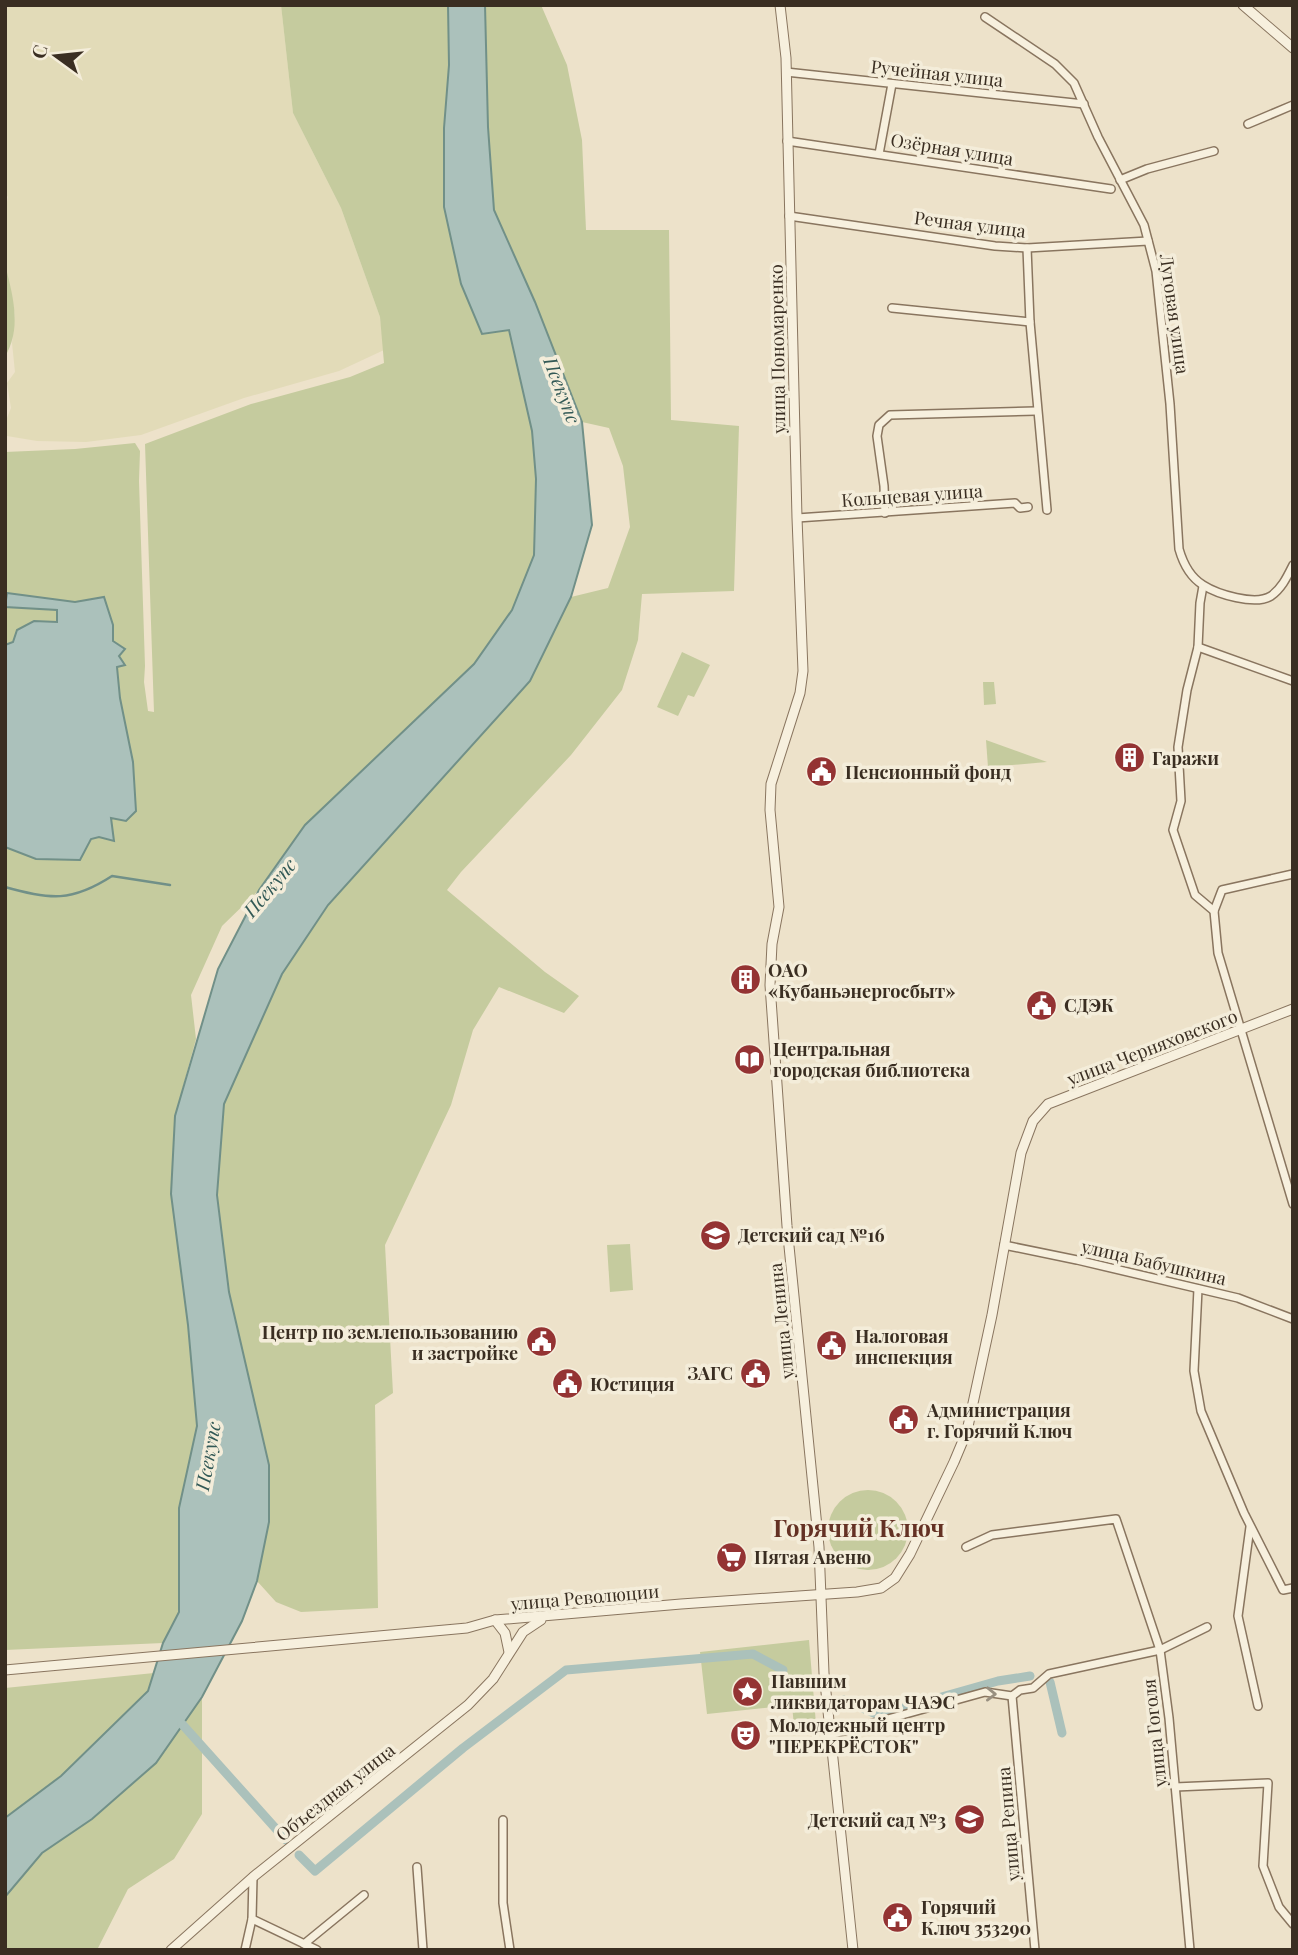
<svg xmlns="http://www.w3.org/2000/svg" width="1298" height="1955" font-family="'Playfair Display',serif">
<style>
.farmland{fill:#e2dbb8}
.green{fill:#c5cb9e}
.water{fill:#abc1bb;stroke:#719088;stroke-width:2}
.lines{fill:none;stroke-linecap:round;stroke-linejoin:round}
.stream{stroke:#719088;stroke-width:2.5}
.canal{stroke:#abc1bb;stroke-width:9}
.minor-casing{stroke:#89755f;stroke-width:10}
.tertiary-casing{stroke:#89755f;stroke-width:11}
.minor{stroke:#f7f0de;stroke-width:7}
.tertiary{stroke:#f7f0de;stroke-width:9}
.oneway{stroke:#988f80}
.labels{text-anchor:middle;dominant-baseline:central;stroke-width:7;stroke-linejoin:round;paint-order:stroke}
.street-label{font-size:18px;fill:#3a2e22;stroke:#f4edda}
.poi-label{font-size:18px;font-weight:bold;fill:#3a2e22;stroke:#f4edda;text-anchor:start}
.water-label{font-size:19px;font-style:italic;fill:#325956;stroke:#f4edda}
.district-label{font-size:24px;font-weight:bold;fill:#643124;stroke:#f4edda}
</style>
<rect width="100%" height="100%" fill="#ede2ca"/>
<!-- farmland -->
<path class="farmland" d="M5,5H281L293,113L341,208L380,317L384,350L339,371L244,398L141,435L86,442L37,441L7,436L5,423L11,408L7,383L15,372L12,343L15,315L5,264V212L8,197L5,193Z"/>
<!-- green -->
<g class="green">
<path d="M281,5H448L449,65L444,128V207L509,329L532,431L536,479L534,555L512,610L474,664L305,825L259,890L222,926L191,995L196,1039L175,1116L171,1194L188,1325L197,1426L179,1508V1612L163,1643L5,1650V847L36,859L87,845L91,839L99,837L94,733L117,666L120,645L113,641V625L75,602L8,593L5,596V452L75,449L135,443L140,451L139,481L145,666L144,682L148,711L154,712L145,444L251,404L350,377L384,363L380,317L341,208L293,113Z"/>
<path d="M485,5H541L567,65L582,140L586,230H669L671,420L739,426L734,591L642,594L638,640L622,690L571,755L461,872L447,890L545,972L579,996L564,1013L499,987L473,1030L451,1105L385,1245L393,1393L375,1405L378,1608L301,1612L276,1602L257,1581L269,1522V1465L229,1292L217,1195L224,1104L282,974L328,905L530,681L571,597L608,588L630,527L623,466L609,428L582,422L535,302L494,210L488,127Z"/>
<path d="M5,264C12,293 22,325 7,353Z"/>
<path d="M5,607L57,609V622L5,645Z"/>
<path d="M682,652L710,665L694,697L688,695L678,716L657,707Z"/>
<path d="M983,682H994L996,704L984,705Z"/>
<path d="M986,740L1047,762L988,767Z"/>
<path d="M630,1244L633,1290L610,1292L607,1245Z"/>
<circle cx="868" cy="1530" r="40"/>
<path d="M809,1640L816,1724L794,1726L792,1705L707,1714L700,1652Z"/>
<path d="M154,1673L148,1691L95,1744L61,1776L5,1818V1688Z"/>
<path d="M202,1697V1814L174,1859L128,1889L97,1950H5V1897L42,1853L92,1819L156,1763Z"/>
</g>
<!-- water -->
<g class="water">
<path d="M448,5H485L488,127L494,210L535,302L582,422L592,525L571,597L530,681L328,905L282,974L224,1104L217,1195L229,1292L269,1465V1522L257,1581L242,1621L202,1697L156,1763L92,1819L42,1853L5,1897V1818L61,1776L148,1691L163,1643L179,1612V1508L197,1426L188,1325L171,1194L175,1116L218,969L259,890L305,825L474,664L512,610L534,555L536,479L532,431L509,330L482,334L461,284L444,207V128L449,65Z"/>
<path d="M7,593L75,602L104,597L113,625V641L125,649L119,656L125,665L117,667L120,698L133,762L136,811L126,821L111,818L114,841L99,837L91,839L80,860L36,859L5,847V645L13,642L17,630L34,621L57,622V610L5,607Z"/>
</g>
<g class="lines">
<!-- stream -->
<path class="stream" d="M5,887C50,900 72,902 112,876L170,885"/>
<!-- canal -->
<g class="canal">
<path d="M1050,1682L1062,1733"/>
<path d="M844,1700L878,1715L998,1681L1030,1676"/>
<path d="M182,1724L286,1840"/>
<path d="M299,1855L315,1871L463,1748L566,1670L753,1654L783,1670"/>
</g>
<defs>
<g id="minor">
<path d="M985,17L1055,64L1074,83L1098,137L1144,225L1156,271L1170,404L1179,549C1183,563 1190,577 1203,585C1217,594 1255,606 1271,596C1282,588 1287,577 1293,565"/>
<path d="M786,72L1084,104"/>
<path d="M1248,124L1293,105"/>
<path d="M787,141L1111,189"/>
<path d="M879,154L892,84"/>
<path d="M1120,180L1147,169L1214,151"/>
<path d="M789,216L995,246L1027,248L1148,241"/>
<path d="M1027,248L1030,322L1047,510"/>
<path d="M892,308L1030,322"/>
<path d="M885,513L884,486L877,436L879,425L890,415L1036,411"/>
<path d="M797,518L1015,503L1020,508L1028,507"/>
<path d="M1203,586L1200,603L1198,647L1187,690L1178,747L1181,801L1173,830L1195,895L1214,911L1218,953L1293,1204"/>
<path d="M1198,647L1293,681"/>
<path d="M1214,911L1222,890L1293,874"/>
<path d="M1004,1245L1077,1260L1238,1298L1293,1319"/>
<path d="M1198,1289L1194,1371L1201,1411L1244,1513L1283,1590L1293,1588"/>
<path d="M1250,1527L1238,1616L1258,1706"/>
<path d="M966,1547L992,1535L1116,1519L1160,1650L1169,1718L1190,1950"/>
<path d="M1012,1696L1035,1950"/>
<path d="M830,1735L985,1692L1012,1696L1020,1690L1033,1688L1049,1674L1160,1650L1207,1627"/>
<path d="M1175,1787L1268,1783L1263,1866L1279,1907L1293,1924"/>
<path d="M503,1820V1903L510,1950"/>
<path d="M417,1867L423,1950"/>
<path d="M253,1877L252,1919L317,1950"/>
<path d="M304,1944L364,1895"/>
<path d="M245,1950L252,1919"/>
</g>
<g id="tertiary">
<path d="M780,5L786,58L797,518L803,671L800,693L771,784L770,810L779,907L772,944L770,985L787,1226L819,1547L824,1673L853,1950"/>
<path d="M1243,5L1293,48"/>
<path d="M495,1620L505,1633L509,1652"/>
<path d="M5,1670L467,1628L495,1620L681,1604L857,1592L881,1588L895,1578L910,1554L954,1462L967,1431L992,1315L1021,1153L1033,1121L1048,1104L1293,1009"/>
<path d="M171,1950L253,1877L468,1705L493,1679L523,1632L541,1620"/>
</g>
</defs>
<!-- minor casing -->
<use href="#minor" class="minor-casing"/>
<!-- tertiary casing -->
<use href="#tertiary" class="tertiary-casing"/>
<!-- minor -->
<use href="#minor" class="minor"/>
<!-- tertiary -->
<use href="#tertiary" class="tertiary"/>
</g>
<!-- one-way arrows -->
<defs><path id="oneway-chevron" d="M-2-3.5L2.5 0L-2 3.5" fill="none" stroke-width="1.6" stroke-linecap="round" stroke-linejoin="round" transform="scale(1.75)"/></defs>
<use class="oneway" href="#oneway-chevron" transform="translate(991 1694) rotate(1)"/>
<!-- icons -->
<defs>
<symbol id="building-disc" viewBox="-11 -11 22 22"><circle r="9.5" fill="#943333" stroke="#f4edda"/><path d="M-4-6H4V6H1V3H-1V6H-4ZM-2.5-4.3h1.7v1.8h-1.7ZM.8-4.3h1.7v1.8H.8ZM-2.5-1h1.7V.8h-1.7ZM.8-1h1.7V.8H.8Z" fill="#fff"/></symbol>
<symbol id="civic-disc" viewBox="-11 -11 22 22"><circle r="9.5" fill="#943333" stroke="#f4edda"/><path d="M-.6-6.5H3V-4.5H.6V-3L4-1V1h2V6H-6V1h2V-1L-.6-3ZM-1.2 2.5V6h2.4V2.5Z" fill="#fff"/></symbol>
<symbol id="library-disc" viewBox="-11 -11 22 22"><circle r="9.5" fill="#943333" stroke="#f4edda"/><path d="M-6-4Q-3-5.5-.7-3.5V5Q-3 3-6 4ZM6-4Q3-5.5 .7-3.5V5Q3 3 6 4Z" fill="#fff"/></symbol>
<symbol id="school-disc" viewBox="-11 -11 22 22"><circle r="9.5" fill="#943333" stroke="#f4edda"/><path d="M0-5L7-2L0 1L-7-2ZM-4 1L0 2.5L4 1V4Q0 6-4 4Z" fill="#fff"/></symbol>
<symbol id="supermarket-disc" viewBox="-11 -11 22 22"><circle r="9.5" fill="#943333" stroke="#f4edda"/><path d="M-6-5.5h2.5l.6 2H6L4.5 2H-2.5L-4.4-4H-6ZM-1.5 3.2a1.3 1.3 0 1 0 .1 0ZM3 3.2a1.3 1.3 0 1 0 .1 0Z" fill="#fff"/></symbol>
<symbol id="sight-disc" viewBox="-11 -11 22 22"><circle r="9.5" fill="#943333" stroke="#f4edda"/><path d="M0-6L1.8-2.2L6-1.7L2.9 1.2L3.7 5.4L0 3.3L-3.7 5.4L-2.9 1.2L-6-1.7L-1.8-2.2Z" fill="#fff"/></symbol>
<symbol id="theatre-disc" viewBox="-11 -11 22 22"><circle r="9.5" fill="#943333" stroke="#f4edda"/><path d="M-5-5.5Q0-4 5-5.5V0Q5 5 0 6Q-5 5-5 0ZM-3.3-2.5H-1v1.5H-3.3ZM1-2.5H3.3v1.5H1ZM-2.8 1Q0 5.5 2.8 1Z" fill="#fff"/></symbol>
</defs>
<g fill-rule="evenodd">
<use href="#building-disc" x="1112" y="740" width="35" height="35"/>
<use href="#civic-disc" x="804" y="754" width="35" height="35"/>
<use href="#building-disc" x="728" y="962" width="35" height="35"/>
<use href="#civic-disc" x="1024" y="988" width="35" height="35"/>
<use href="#library-disc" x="732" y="1042" width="35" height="35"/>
<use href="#school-disc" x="698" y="1218" width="35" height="35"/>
<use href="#civic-disc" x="524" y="1324" width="35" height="35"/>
<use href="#civic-disc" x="814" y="1328" width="35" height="35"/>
<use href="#civic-disc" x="738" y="1356" width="35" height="35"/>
<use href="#civic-disc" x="550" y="1366" width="35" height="35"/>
<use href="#civic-disc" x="886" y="1402" width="35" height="35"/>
<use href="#supermarket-disc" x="714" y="1540" width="35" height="35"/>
<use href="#sight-disc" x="730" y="1674" width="35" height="35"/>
<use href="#theatre-disc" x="728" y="1718" width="35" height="35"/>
<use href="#school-disc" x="952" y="1802" width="35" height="35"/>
<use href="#civic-disc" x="880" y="1900" width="35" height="35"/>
</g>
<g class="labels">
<!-- street labels -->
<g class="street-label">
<text transform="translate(937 73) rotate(6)">Ручейная улица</text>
<text transform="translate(952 149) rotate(9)">Озёрная улица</text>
<text transform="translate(970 224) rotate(7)">Речная улица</text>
<text transform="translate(1175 314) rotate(82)">Луговая улица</text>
<text transform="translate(777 349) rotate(-91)">улица Пономаренко</text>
<text transform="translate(912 495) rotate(-4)">Кольцевая улица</text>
<text transform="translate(1152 1047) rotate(-21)">улица Черняховского</text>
<text transform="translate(1154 1262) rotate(13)">улица Бабушкина</text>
<text transform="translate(781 1321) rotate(-96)">улица Ленина</text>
<text transform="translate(585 1597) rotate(-5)">улица Революции</text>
<text transform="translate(1154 1733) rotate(-96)">улица Гоголя</text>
<text transform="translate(335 1792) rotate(-38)">Объездная улица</text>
<text transform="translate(1008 1824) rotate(-95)">улица Репина</text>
</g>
<!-- poi labels -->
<g class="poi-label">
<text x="1152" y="758">Гаражи</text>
<text x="845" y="772">Пенсионный фонд</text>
<text x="768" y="970">ОАО<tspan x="768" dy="21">«Кубаньэнергосбыт»</tspan></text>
<text x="1064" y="1005">СДЭК</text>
<text x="773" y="1049">Центральная<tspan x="773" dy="21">городская библиотека</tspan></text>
<text x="738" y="1235">Детский сад №16</text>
<text x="518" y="1332" text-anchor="end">Центр по землепользованию<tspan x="518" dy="21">и застройке</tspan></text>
<text x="855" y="1336">Налоговая<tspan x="855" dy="21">инспекция</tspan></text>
<text x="733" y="1373" text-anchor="end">ЗАГС</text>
<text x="590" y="1384">Юстиция</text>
<text x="927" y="1410">Администрация<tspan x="927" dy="21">г. Горячий Ключ</tspan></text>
<text x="754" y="1557">Пятая Авеню</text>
<text x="771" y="1681">Павшим<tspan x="771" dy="21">ликвидаторам ЧАЭС</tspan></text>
<text x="769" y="1725">Молодежный центр<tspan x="769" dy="21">"ПЕРЕКРЁСТОК"</tspan></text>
<text x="946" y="1820" text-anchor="end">Детский сад №3</text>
<text x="921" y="1907">Горячий<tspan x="921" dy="21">Ключ 353290</tspan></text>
</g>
<!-- water labels -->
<g class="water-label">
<text transform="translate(563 390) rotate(69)">Псекупс</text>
<text transform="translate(269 887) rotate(-50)">Псекупс</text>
<text transform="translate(207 1456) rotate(-80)">Псекупс</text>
</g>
<!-- district labels -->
<g class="district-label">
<text x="859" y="1527">Горячий Ключ</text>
</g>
</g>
<!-- border -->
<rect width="1298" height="1955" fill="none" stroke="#3a2e22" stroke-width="14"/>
<!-- north arrow -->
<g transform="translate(56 56) rotate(285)" stroke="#f4edda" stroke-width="5" paint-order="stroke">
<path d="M0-5L12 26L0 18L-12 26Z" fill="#3a2e22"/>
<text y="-10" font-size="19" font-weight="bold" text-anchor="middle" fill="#3a2e22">С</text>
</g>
</svg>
